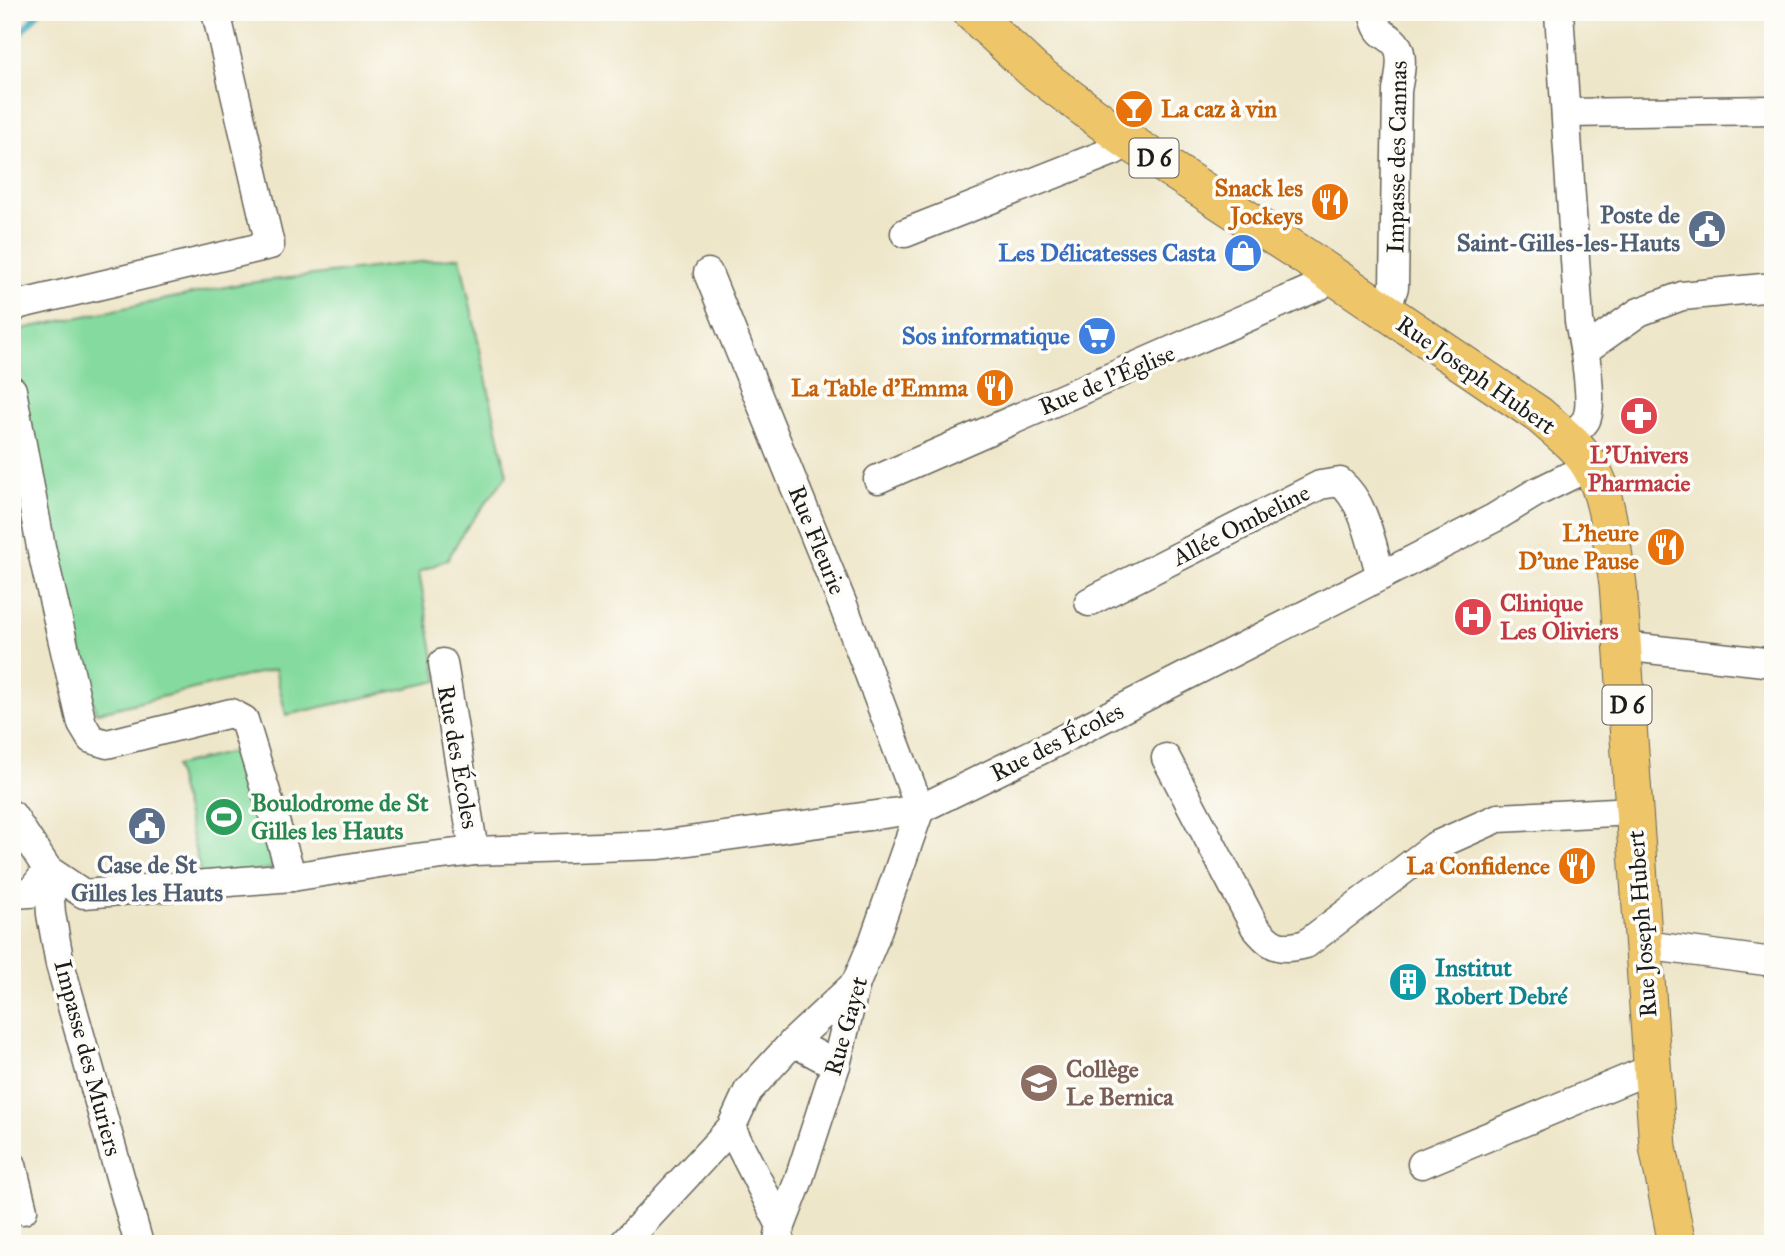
<svg xmlns="http://www.w3.org/2000/svg" width="1785" height="1256" font-family="'IM FELL Great Primer',serif">
<style>
.green{fill:#85db9f;stroke:#507c5e;stroke-width:2}
.lines{fill:none;stroke-linecap:round;stroke-linejoin:round}
.stream{stroke:#40acbf;stroke-width:6}
.minor-casing{stroke:#666359;stroke-width:31}
.major-casing{stroke:#666359;stroke-width:39}
.minor{stroke:#fff;stroke-width:28}
.major{stroke:#eec569;stroke-width:37}
.labels{text-anchor:middle;dominant-baseline:central;stroke-width:7;stroke-linejoin:round;paint-order:stroke}
.shield{fill:#fdfcf7;stroke:#605f5e;stroke-width:2}
.shield-label{font-size:23px;font-weight:bold;fill:#1c1c1c}
.food-label{font-size:24px;font-weight:bold;fill:#c56008;stroke:#fdfcf7;text-anchor:end}
.street-label{font-size:24px;fill:#1c1c1c;stroke:#fdfcf7}
.service-label{font-size:24px;font-weight:bold;fill:#4e5e75;stroke:#fdfcf7;text-anchor:end}
.shop-label{font-size:24px;font-weight:bold;fill:#366cbe;stroke:#fdfcf7;text-anchor:end}
.health-label{font-size:24px;font-weight:bold;fill:#be3a42;stroke:#fdfcf7}
.leisure-label{font-size:24px;font-weight:bold;fill:#27864d;stroke:#fdfcf7;text-anchor:start}
.culture-label{font-size:24px;font-weight:bold;fill:#0d838f;stroke:#fdfcf7;text-anchor:start}
.education-label{font-size:24px;font-weight:bold;fill:#785e54;stroke:#fdfcf7;text-anchor:start}
</style>
<rect width="100%" height="100%" fill="#fdfcf7"/>
<filter id="ink" filterUnits="userSpaceOnUse"><feTurbulence type="fractalNoise" baseFrequency=".0143" numOctaves="2"/><feDisplacementMap in="SourceGraphic" scale="14" xChannelSelector="R" yChannelSelector="G"/><feConvolveMatrix kernelMatrix="1 2 1 2 8 2 1 2 1" color-interpolation-filters="sRGB"/></filter>
<filter id="wash" filterUnits="userSpaceOnUse"><feTurbulence type="fractalNoise" baseFrequency=".00686" numOctaves="4" result="noise"/><feDisplacementMap in="SourceGraphic" scale="28" xChannelSelector="R" yChannelSelector="G"/><feGaussianBlur stdDeviation="1.57" result="paint"/><feColorMatrix in="noise" values="0 0 0 0 0 0 0 0 0 0 0 0 0 0 0 0 0 1.4 0 .05"/><feComposite in="paint" operator="in"/></filter>
<g filter="url(#wash)">
<rect width="100%" height="100%" fill="#eee6c9"/>
<!-- green -->
<g class="green">
<path d="M460,257L507,475L462,534L448,559L419,572L438,681L286,715L275,669L96,713L54,543L12,346V331L240,284Z"/>
<path d="M244,749L273,868L202,879L175,766Z"/>
</g>
<g class="lines">
<!-- stream -->
<path class="stream" d="M12,42L39,12"/>
</g>
</g>
<g filter="url(#ink)">
<g class="lines">
<defs>
<g id="minor">
<path d="M1373,12C1379,42 1388,30 1398,47C1404,59 1399,78 1397,91L1394,287L1386,311"/>
<path d="M1559,12L1579,321C1583,341 1595,403 1586,420C1582,427 1573,433 1566,439"/>
<path d="M1566,113L1773,110"/>
<path d="M905,233L1113,151L1129,142"/>
<path d="M708,273L845,610L920,809"/>
<path d="M12,310L17,305L270,245L216,12"/>
<path d="M1585,350L1639,312L1682,296L1773,287"/>
<path d="M12,390L41,547L82,724L91,739L107,744L231,713L244,720L292,877"/>
<path d="M878,479L1319,286L1330,274"/>
<path d="M1089,602L1320,485L1340,482C1366,504 1371,544 1381,576"/>
<path d="M1622,646L1773,663"/>
<path d="M443,663L474,851"/>
<path d="M1166,758L1255,927C1272,947 1279,951 1306,944L1435,846L1498,818L1634,811"/>
<path d="M12,815L48,870L84,894L292,877L392,861L474,851L660,845L920,809L1061,740L1494,518L1535,493L1590,466"/>
<path d="M48,870L51,914L60,964L139,1244"/>
<path d="M12,894L30,893L48,870"/>
<path d="M1644,945L1773,962"/>
<path d="M793,1042L836,1065"/>
<path d="M731,1128L781,1226"/>
<path d="M1422,1164L1651,1069"/>
<path d="M12,1165L23,1210"/>
<path d="M623,1244L731,1128L748,1091L793,1042L856,983"/>
<path d="M777,1244L781,1226L798,1182L836,1065L856,983L874,940L920,809"/>
</g>
<path id="major" d="M971,12L1033,70L1129,142L1304,256L1539,415C1556,430 1578,446 1590,466C1609,496 1612,549 1618,584L1658,1147L1677,1244"/>
</defs>
<!-- minor casing -->
<use href="#minor" class="minor-casing"/>
<!-- major casing -->
<use href="#major" class="major-casing"/>
<!-- minor -->
<use href="#minor" class="minor"/>
<!-- major -->
<use href="#major" class="major"/>
</g>
</g>
<!-- icons -->
<defs>
<symbol id="bar-disc" viewBox="-11 -11 22 22"><circle r="9.5" fill="#e8710a" stroke="#fdfcf7"/><path d="M-6-5H6L.8 .8V4.5H3.5V6h-7V4.5H-.8V.8Z" fill="#fff"/></symbol>
<symbol id="restaurant-disc" viewBox="-11 -11 22 22"><circle r="9.5" fill="#e8710a" stroke="#fdfcf7"/><path d="M-5-6h1v4h1v-4h1v4h1v-4h1v5L-1.5 .5V6h-2V.5L-5-1ZM5-6V6H3V1.5H1.5Q1.5-4 5-6Z" fill="#fff"/></symbol>
<symbol id="civic-disc" viewBox="-11 -11 22 22"><circle r="9.5" fill="#5c6f8a" stroke="#fdfcf7"/><path d="M-.6-6.5H3V-4.5H.6V-3L4-1V1h2V6H-6V1h2V-1L-.6-3ZM-1.2 2.5V6h2.4V2.5Z" fill="#fff"/></symbol>
<symbol id="shop-disc" viewBox="-11 -11 22 22"><circle r="9.5" fill="#3f7fe0" stroke="#fdfcf7"/><path d="M-5-2.5h2.3a2.7 3.5 0 0 1 5.4 0H5L5.5 6h-11ZM-1.5-2.5h3a1.5 2.3 0 0 0-3 0Z" fill="#fff"/></symbol>
<symbol id="supermarket-disc" viewBox="-11 -11 22 22"><circle r="9.5" fill="#3f7fe0" stroke="#fdfcf7"/><path d="M-6-5.5h2.5l.6 2H6L4.5 2H-2.5L-4.4-4H-6ZM-1.5 3.2a1.3 1.3 0 1 0 .1 0ZM3 3.2a1.3 1.3 0 1 0 .1 0Z" fill="#fff"/></symbol>
<symbol id="pharmacy-disc" viewBox="-11 -11 22 22"><circle r="9.5" fill="#e0444e" stroke="#fdfcf7"/><path d="M-2-6h4v4h4v4h-4v4h-4v-4h-4v-4h4Z" fill="#fff"/></symbol>
<symbol id="hospital-disc" viewBox="-11 -11 22 22"><circle r="9.5" fill="#e0444e" stroke="#fdfcf7"/><path d="M-5-5h3v3.5h4V-5h3V5h-3V1.5h-4V5h-3Z" fill="#fff"/></symbol>
<symbol id="stadium-disc" viewBox="-11 -11 22 22"><circle r="9.5" fill="#2e9e5b" stroke="#fdfcf7"/><path d="M0-5a6.5 5 0 1 0 0 10a6.5 5 0 1 0 0-10ZM-3.5-1.8h7v3.6h-7Z" fill="#fff"/></symbol>
<symbol id="building-disc" viewBox="-11 -11 22 22"><circle r="9.5" fill="#0f9aa8" stroke="#fdfcf7"/><path d="M-4-6H4V6H1V3H-1V6H-4ZM-2.5-4.3h1.7v1.8h-1.7ZM.8-4.3h1.7v1.8H.8ZM-2.5-1h1.7V.8h-1.7ZM.8-1h1.7V.8H.8Z" fill="#fff"/></symbol>
<symbol id="school-disc" viewBox="-11 -11 22 22"><circle r="9.5" fill="#8d6e63" stroke="#fdfcf7"/><path d="M0-5L7-2L0 1L-7-2ZM-4 1L0 2.5L4 1V4Q0 6-4 4Z" fill="#fff"/></symbol>
</defs>
<g fill-rule="evenodd">
<use href="#bar-disc" x="1112" y="87" width="44" height="44"/>
<use href="#restaurant-disc" x="1308" y="180" width="44" height="44"/>
<use href="#civic-disc" x="1685" y="207" width="44" height="44"/>
<use href="#shop-disc" x="1221" y="231" width="44" height="44"/>
<use href="#supermarket-disc" x="1075" y="314" width="44" height="44"/>
<use href="#restaurant-disc" x="973" y="366" width="44" height="44"/>
<use href="#pharmacy-disc" x="1617" y="394" width="44" height="44"/>
<use href="#restaurant-disc" x="1644" y="525" width="44" height="44"/>
<use href="#hospital-disc" x="1451" y="595" width="44" height="44"/>
<use href="#stadium-disc" x="202" y="795" width="44" height="44"/>
<use href="#civic-disc" x="125" y="804" width="44" height="44"/>
<use href="#restaurant-disc" x="1555" y="844" width="44" height="44"/>
<use href="#building-disc" x="1386" y="960" width="44" height="44"/>
<use href="#school-disc" x="1017" y="1061" width="44" height="44"/>
</g>
<g class="labels">
<!-- shield labels -->
<g class="shield">
<rect x="1129.5" y="138.5" width="49" height="39" rx="5"/>
<rect x="1602.5" y="685.5" width="49" height="39" rx="5"/>
</g>
<g class="shield-label">
<text x="1154" y="158">D 6</text>
<text x="1627" y="705">D 6</text>
</g>
<!-- food labels -->
<g class="food-label">
<text x="1161" y="109" text-anchor="start">La caz à vin</text>
<text x="1303" y="188">Snack les<tspan x="1303" dy="28">Jockeys</tspan></text>
<text x="968" y="388">La Table d'Emma</text>
<text x="1639" y="533">L'heure<tspan x="1639" dy="28">D'une Pause</tspan></text>
<text x="1550" y="866">La Confidence</text>
</g>
<!-- street labels -->
<g class="street-label">
<text transform="translate(1397 157) rotate(-89)">Impasse des Cannas</text>
<text transform="translate(1476 375) rotate(35)">Rue Joseph Hubert</text>
<text transform="translate(1107 380) rotate(-23)">Rue de l'Église</text>
<text transform="translate(1241 525) rotate(-27)">Allée Ombeline</text>
<text transform="translate(817 540) rotate(68)">Rue Fleurie</text>
<text transform="translate(1057 742) rotate(-27)">Rue des Écoles</text>
<text transform="translate(458 757) rotate(80)">Rue des Écoles</text>
<text transform="translate(1642 924) rotate(-94)">Rue Joseph Hubert</text>
<text transform="translate(846 1026) rotate(-74)">Rue Gayet</text>
<text transform="translate(88 1058) rotate(75)">Impasse des Muriers</text>
</g>
<!-- service labels -->
<g class="service-label">
<text x="1680" y="215">Poste de<tspan x="1680" dy="28">Saint-Gilles-les-Hauts</tspan></text>
<text x="147" y="865" text-anchor="middle">Case de St<tspan x="147" dy="28">Gilles les Hauts</tspan></text>
</g>
<!-- shop labels -->
<g class="shop-label">
<text x="1216" y="253">Les Délicatesses Casta</text>
<text x="1070" y="336">Sos informatique</text>
</g>
<!-- health labels -->
<g class="health-label">
<text x="1639" y="455">L'Univers<tspan x="1639" dy="28">Pharmacie</tspan></text>
<text x="1500" y="603" text-anchor="start">Clinique<tspan x="1500" dy="28">Les Oliviers</tspan></text>
</g>
<!-- leisure labels -->
<g class="leisure-label">
<text x="251" y="803">Boulodrome de St<tspan x="251" dy="28">Gilles les Hauts</tspan></text>
</g>
<!-- culture labels -->
<g class="culture-label">
<text x="1435" y="968">Institut<tspan x="1435" dy="28">Robert Debré</tspan></text>
</g>
<!-- education labels -->
<g class="education-label">
<text x="1066" y="1069">Collège<tspan x="1066" dy="28">Le Bernica</tspan></text>
</g>
</g>
<!-- margin -->
<rect width="1785" height="1256" fill="none" stroke="#fdfcf7" stroke-width="42"/>
</svg>
